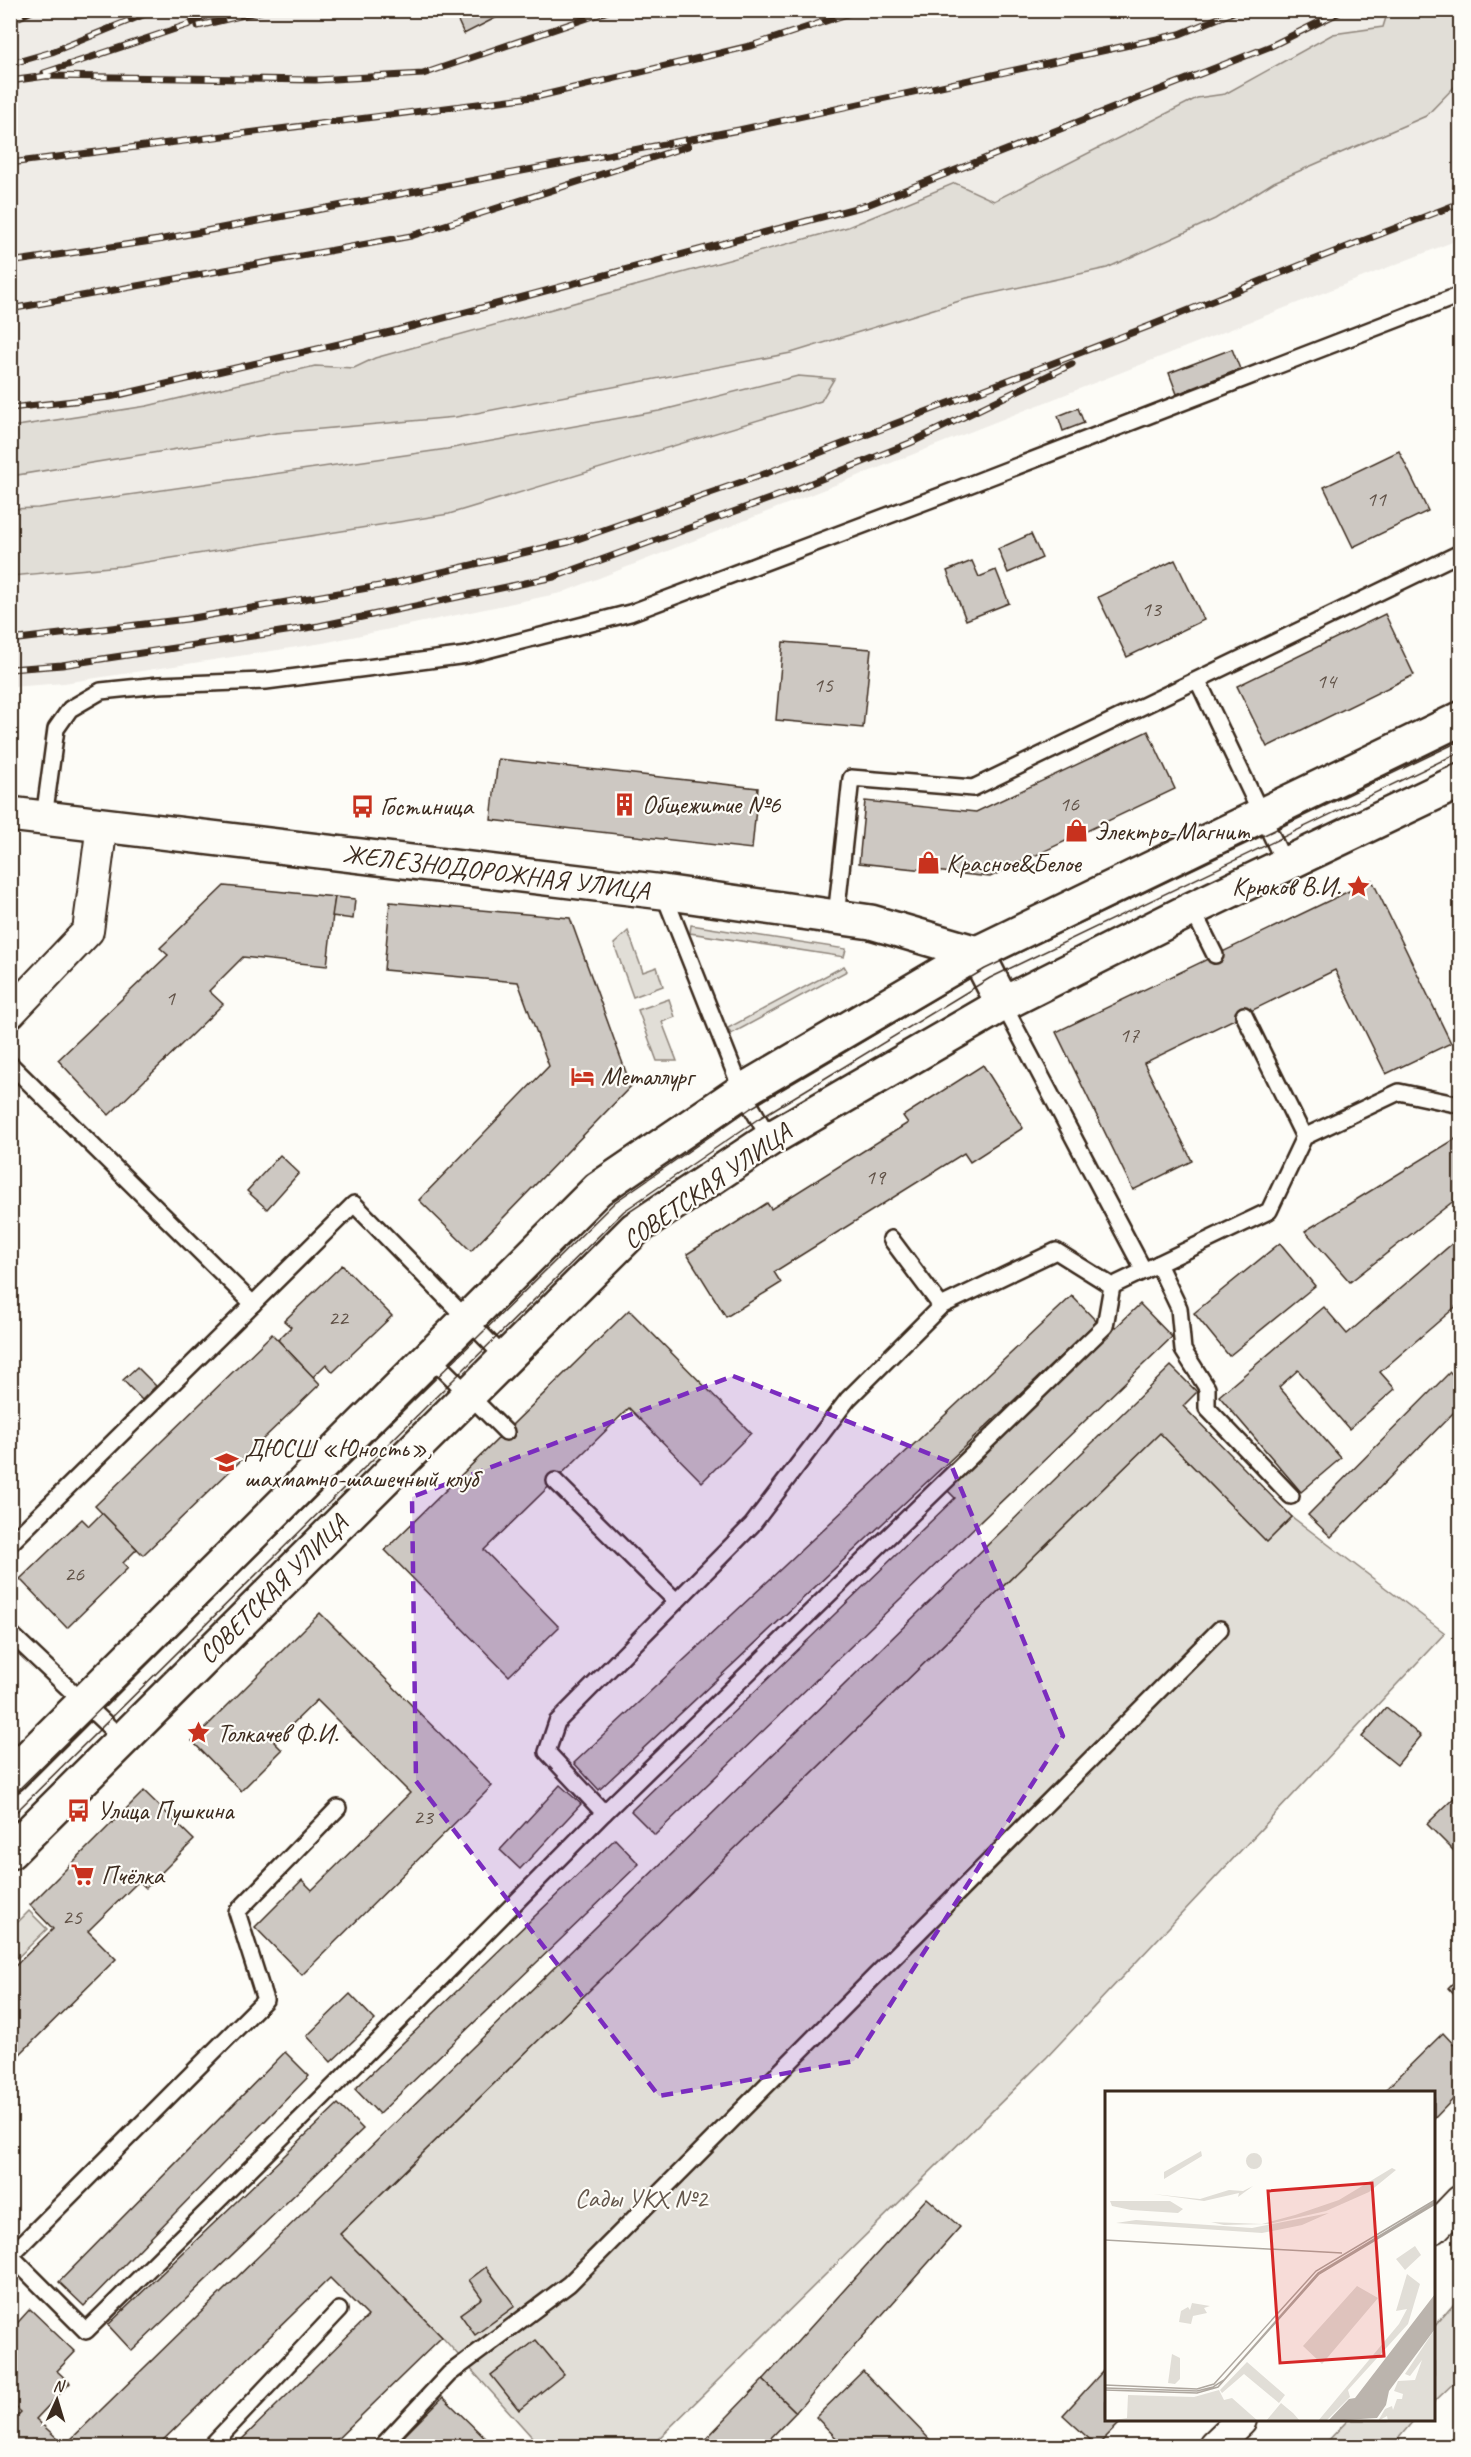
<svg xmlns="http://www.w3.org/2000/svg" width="1471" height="2457" font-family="Caveat,sans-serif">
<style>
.built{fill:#efece7}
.green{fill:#e1ded7;stroke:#8e847a;stroke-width:1.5}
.building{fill:#cdc8c2;stroke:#3b2a1e;stroke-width:1.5}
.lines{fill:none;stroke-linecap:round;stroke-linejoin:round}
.service-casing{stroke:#3b2a1e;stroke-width:20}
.minor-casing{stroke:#3b2a1e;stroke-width:34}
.secondary-casing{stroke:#3b2a1e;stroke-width:38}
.primary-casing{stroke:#3b2a1e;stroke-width:38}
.service{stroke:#fdfcf7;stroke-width:15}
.minor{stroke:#fdfcf7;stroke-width:30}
.secondary{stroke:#fdfcf7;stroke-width:33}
.primary{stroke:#fdfcf7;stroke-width:33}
.tram{stroke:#3b2a1e;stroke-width:1.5}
.rail-casing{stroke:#3b2a1e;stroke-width:7}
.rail{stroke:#fdfcf7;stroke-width:4.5;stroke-dasharray:14;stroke-linecap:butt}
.marked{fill:#7b2cbf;fill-opacity:0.2;stroke:#7b2cbf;stroke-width:4.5;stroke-dasharray:12 8;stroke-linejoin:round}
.labels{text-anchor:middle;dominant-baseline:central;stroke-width:4.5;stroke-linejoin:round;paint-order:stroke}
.number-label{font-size:22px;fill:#605247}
.poi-label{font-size:26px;fill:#3b2a1e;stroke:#fdfcf7;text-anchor:start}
.street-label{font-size:26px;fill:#3b2a1e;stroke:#fdfcf7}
.park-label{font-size:26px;fill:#64574c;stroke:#fdfcf7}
.inset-road{fill:none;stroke:#afa8a0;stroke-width:1.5}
.view{fill:#d62828;fill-opacity:0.15;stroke:#d62828;stroke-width:3}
.inset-edge{fill:none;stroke:#3b2a1e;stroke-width:3}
</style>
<rect width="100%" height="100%" fill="#fdfcf7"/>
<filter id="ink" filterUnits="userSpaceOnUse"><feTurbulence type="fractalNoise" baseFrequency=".0167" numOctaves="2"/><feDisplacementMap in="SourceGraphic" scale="12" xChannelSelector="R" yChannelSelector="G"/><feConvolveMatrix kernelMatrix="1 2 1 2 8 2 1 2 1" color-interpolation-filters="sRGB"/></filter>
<g filter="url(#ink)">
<!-- built -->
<path class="built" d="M11,11H1460V239L561,593L323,643L64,683L11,687Z"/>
<!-- green -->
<g class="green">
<path d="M1388,11H1460V81L1426,116L1274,182L1215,219L1107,268L966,299L791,353L456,417L276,433L11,476V427L147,406L315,366L354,368L375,358L848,227L955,183L994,201L1197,98L1225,94L1333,34L1383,27Z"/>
<path d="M798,376L834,379L821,401L449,514L121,566L11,576V509L38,508L447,449L659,411Z"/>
<path d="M691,925L846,949L844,957L690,933Z"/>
<path d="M628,931L643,972L657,967L663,986L633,997L614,944Z"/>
<path d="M844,966L847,971L731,1034L728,1028Z"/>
<path d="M669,999L675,1017L662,1022L677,1061H657L638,1010Z"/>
<path d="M1160,1433L1267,1542L1292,1517L1445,1633L1047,2057L651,2446H540L442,2337L340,2234Z"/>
<path d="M29,1911L47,1929L11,1964V1929Z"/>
<path d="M1460,2297V2377L1434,2402V2327Z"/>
<path d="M1348,2420H1414L1392,2446H1323Z"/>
</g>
<!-- building -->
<g class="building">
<path d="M453,10H511L464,34Z"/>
<path d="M1232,349L1240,369L1177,394L1169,373Z"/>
<path d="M1078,408L1084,423L1063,431L1058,416Z"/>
<path d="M1399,451L1428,511L1353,547L1324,487Z"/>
<path d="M1031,534L1042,558L1008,573L998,549Z"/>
<path d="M1175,560L1204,620L1127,657L1098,597Z"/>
<path d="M972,561L979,577L996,570L1009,603L966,620L947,571Z"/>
<path d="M1385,614L1414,675L1267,747L1237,686Z"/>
<path d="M783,642L871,649L863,728L776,720Z"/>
<path d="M1148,731L1175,789L990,877L859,863L865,801L976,812Z"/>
<path d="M498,759L758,788L752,849L491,820Z"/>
<path d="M1372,880L1451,1043L1386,1074L1335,970L1144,1063L1192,1161L1133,1190L1056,1032Z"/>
<path d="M224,886L335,897L327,966L243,957L209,991L223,1004L109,1115L58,1060L168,955L160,948Z"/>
<path d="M335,897L355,899L353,919L332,916Z"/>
<path d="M390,902L570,918L631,1086L471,1251L419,1200L549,1066L518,982L384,970Z"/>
<path d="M983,1065L1023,1128L970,1162L964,1153L774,1272L781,1283L726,1317L687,1254L767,1203L771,1209L908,1123L903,1116Z"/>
<path d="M1460,1136V1196L1350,1282L1305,1231Z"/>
<path d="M280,1155L299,1173L267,1209L247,1191Z"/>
<path d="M1460,1237V1303L1380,1372L1395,1389L1349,1429L1298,1370L1279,1387L1341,1458L1301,1492L1219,1396L1324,1307L1347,1334Z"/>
<path d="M1280,1243L1315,1286L1229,1356L1194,1313Z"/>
<path d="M342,1265L392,1316L333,1372L326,1364L313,1377L278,1340L291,1327L284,1321Z"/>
<path d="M1072,1296L1097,1322L599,1790L574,1763Z"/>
<path d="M1140,1304L1172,1337L655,1835L631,1811L955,1498L947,1490Z"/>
<path d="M629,1310L751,1433L702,1482L629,1408L484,1550L559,1627L509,1676L385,1550Z"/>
<path d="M272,1334L320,1384L143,1555L95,1506Z"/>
<path d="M1171,1366L1197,1392L1183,1406L1292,1517L1267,1542L1160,1433L340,2234L442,2337L330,2446H235L368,2316L330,2278L157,2446H64Z"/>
<path d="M137,1367L156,1386L142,1400L123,1380Z"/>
<path d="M1450,1372L1460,1383V1406L1331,1537L1308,1515Z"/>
<path d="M102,1513L137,1549L123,1563L128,1568L67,1628L20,1579L82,1519L89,1526Z"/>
<path d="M320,1613L492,1786L302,1975L255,1927L302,1880L312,1890L410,1793L317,1700L274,1742L282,1750L241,1791L192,1741Z"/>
<path d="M1386,1708L1421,1736L1397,1765L1362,1737Z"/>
<path d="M560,1785L581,1804L520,1869L500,1850Z"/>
<path d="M144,1791L194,1840L146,1888L139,1881L88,1931L116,1959L10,2064V1971L53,1929L30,1905Z"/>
<path d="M1458,1794L1460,1796V1857L1427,1824Z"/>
<path d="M615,1839L639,1864L379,2114L355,2089Z"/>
<path d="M1460,1976V2001L1448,1988Z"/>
<path d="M350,1994L375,2020L331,2062L307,2036Z"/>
<path d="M1443,2033L1460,2051V2092L1434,2119V2092H1383Z"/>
<path d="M285,2052L309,2076L84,2306L59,2282Z"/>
<path d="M338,2104L363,2129L132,2351L108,2325Z"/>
<path d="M927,2198L960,2227L796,2412L763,2380Z"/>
<path d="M486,2267L515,2306L475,2335L460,2314L482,2298L469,2280Z"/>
<path d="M30,2309L75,2352L57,2371L70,2383L36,2419L58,2439L52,2446H19L10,2439V2423L21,2412L10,2402V2331Z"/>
<path d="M536,2340L564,2374L519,2410L491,2375Z"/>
<path d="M863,2371L936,2446H844L816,2417Z"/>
<path d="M1103,2371L1106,2374V2420H1123L1097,2446L1063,2415Z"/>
<path d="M763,2380L796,2412L763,2446H699Z"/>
<path d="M443,2397L493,2446H394Z"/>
</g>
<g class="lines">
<defs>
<g id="service">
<path d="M1198,681L1285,864"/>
<path d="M44,818L56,729L70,709L101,691L159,685L266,681L467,655L630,613L940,496L1460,295"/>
<path d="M663,892L742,1091L770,1139"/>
<path d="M1192,909L1215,955"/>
<path d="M836,917L851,778L973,788L1460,553"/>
<path d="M1003,1004L1144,1271"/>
<path d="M1244,1015L1304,1137"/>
<path d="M10,1064L253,1304"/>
<path d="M891,1239L941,1306L1056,1251L1112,1286L1269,1211L1304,1137L1399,1092L1460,1105"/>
<path d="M1158,1264L1179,1308L1183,1350L1207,1388V1408L1291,1496"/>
<path d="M429,1355L506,1432"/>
<path d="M555,1481L675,1600"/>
<path d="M10,1544L354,1204L505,1358"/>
<path d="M10,1633L122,1739"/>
<path d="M604,1813L1105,1326L1112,1286"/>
<path d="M10,2256L265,2000L237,1912L338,1808"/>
<path d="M11,2256L86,2331L337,2083L604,1813L547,1752L557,1722L752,1525L848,1399L941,1306"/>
<path d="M211,2446L339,2310"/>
<path d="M382,2446L449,2374L569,2284L1220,1629"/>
</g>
<g id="minor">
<path d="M10,1013L88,931L102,825"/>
<path d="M1434,2228L1460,2201"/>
<path d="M1214,2446L1241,2420"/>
</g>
<path id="secondary" d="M10,814L663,892L836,917L871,922L977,953L1003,1004"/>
<g id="primary">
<path d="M10,1776L598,1189L742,1091L977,953L1460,719"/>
<path d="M10,1852L635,1229L770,1139L1003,1004L1192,909L1460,781"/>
</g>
</defs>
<!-- service casing -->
<use href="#service" class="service-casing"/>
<!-- minor casing -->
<use href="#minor" class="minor-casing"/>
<!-- secondary casing -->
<use href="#secondary" class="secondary-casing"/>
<!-- primary casing -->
<use href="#primary" class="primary-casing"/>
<!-- service -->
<use href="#service" class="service"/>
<!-- minor -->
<use href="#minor" class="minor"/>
<!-- secondary -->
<use href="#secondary" class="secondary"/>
<!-- primary -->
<use href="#primary" class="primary"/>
<!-- tram -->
<g class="tram">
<path d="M10,1798L615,1202L751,1108L985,969L1460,741"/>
<path d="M10,1818L624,1211L758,1119L990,978L1460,752"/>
</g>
<defs>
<g id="rail">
<path d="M10,21L34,10"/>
<path d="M198,26L265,10"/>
<path d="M10,64L52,52L155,10"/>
<path d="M44,73L187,25L218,10"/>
<path d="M10,81L46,76L315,80L423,74L611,10"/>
<path d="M10,163L540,96L754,45L859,10"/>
<path d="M10,262L158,240L739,130L1180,34L1238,10"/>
<path d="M10,309L411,236L688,146"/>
<path d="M10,408L110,397L399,330L867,205L1271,46L1344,10"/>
<path d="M10,640L187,619L391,584L569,542L759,476L1147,327L1311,261L1460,203"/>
<path d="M10,669L62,665L319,626L554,577L794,490L910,443L1072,364"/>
</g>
</defs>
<!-- rail casing -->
<use href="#rail" class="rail-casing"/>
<!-- rail -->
<use href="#rail" class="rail"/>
</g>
</g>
<!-- marked area -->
<path class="marked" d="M733,1376L950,1462L1063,1736L854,2061L659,2096L416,1781L412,1497Z"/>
<!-- icons -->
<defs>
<symbol id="building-bare" viewBox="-9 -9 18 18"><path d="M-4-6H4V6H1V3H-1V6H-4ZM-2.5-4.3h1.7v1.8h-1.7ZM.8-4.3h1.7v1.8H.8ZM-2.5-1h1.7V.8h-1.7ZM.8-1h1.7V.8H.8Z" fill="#c8321e" stroke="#fdfcf7" stroke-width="2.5" paint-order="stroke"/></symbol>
<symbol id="bus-bare" viewBox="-9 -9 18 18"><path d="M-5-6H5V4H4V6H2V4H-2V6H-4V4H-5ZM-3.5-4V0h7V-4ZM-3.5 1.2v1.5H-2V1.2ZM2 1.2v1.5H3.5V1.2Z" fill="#c8321e" stroke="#fdfcf7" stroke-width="2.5" paint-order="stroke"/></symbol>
<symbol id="shop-bare" viewBox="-9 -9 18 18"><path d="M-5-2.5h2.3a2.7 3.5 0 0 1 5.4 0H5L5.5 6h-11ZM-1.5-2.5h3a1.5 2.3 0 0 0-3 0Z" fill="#c8321e" stroke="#fdfcf7" stroke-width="2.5" paint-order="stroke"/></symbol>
<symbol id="sight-bare" viewBox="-9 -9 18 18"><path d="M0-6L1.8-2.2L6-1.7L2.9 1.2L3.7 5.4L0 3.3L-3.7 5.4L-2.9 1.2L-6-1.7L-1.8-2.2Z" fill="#c8321e" stroke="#fdfcf7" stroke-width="2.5" paint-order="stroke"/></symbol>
<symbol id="hotel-bare" viewBox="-9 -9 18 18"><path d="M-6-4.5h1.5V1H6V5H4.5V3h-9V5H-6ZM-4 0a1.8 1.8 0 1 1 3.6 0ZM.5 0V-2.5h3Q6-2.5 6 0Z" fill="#c8321e" stroke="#fdfcf7" stroke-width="2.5" paint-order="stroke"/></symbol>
<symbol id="school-bare" viewBox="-9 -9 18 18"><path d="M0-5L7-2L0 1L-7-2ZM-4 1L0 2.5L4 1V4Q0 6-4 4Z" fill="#c8321e" stroke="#fdfcf7" stroke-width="2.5" paint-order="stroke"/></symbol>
<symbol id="supermarket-bare" viewBox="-9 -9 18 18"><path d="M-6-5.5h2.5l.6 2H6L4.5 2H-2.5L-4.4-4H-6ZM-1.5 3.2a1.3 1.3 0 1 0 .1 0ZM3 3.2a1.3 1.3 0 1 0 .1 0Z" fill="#c8321e" stroke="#fdfcf7" stroke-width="2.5" paint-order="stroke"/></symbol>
</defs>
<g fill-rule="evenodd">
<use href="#building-bare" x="608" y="788" width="33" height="33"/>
<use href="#bus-bare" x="346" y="790" width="33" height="33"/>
<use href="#shop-bare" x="1060" y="814" width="33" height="33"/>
<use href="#shop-bare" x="912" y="846" width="33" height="33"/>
<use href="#sight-bare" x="1342" y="870" width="33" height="33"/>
<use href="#hotel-bare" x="566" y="1060" width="33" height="33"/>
<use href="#school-bare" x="210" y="1446" width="33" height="33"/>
<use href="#sight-bare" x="182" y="1716" width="33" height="33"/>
<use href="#bus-bare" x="62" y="1794" width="33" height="33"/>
<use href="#supermarket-bare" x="66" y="1858" width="33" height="33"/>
</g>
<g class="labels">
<!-- number labels -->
<g class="number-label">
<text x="1376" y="499">11</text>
<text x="1151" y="609">13</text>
<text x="1326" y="681">14</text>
<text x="823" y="685">15</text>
<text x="1069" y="804">16</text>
<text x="170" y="998">1</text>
<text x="1129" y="1035">17</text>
<text x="875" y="1177">19</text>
<text x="338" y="1318">22</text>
<text x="74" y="1574">26</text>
<text x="423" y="1817">23</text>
<text x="72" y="1917">25</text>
</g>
<!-- poi labels -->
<g class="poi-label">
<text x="642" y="804">Общежитие №6</text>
<text x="380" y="806">Гостиница</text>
<text x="1094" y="831">Электро-Магнит</text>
<text x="946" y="863">Красное&amp;Белое</text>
<text x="1341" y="886" text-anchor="end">Крюков В.И.</text>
<text x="601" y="1076">Металлург</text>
<text x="244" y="1448">ДЮСШ «Юность»,<tspan x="244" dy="30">шахматно-шашечный клуб</tspan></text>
<text x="217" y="1733">Толкачев Ф.И.</text>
<text x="97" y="1810">Улица Пушкина</text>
<text x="101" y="1875">Пчёлка</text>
</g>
<!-- street labels -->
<g class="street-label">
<text transform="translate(496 872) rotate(7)">ЖЕЛЕЗНОДОРОЖНАЯ УЛИЦА</text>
<text transform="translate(707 1186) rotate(-35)">СОВЕТСКАЯ УЛИЦА</text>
<text transform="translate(273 1589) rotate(-45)">СОВЕТСКАЯ УЛИЦА</text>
</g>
<!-- park labels -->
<g class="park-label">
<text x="641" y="2198">Сады УКХ №2</text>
</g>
</g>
<!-- overview -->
<g transform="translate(1105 2091)">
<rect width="330" height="330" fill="#fdfcf7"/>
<path d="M96,60L97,65L59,88V81ZM141 70a8 8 0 1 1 16 0a8 8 0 1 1-16 0ZM287,77L291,79L264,101L221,120L164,133L119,134L106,131L157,133L190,124L234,109ZM148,95L133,106L134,102L99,110L48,103L95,108L124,99L138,100ZM5,110H65L78,118L73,122L26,119L7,115ZM224,122L197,134L157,142L11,132L31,129L147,137ZM310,155L316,164L300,179L291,168ZM302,183L315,193L303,233L243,299L245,306L221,330H213L294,233L302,218L291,220ZM252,195L273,207L217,273L198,255ZM87,212L105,215L99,217L102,222L88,225L86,233L74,231L76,220L83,216L85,219ZM330,238V330H283L282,325L273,330L280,318L287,315L288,319L292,308H297L298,303L289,300L293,290L310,289L317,269L305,285L300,283ZM67,263L75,267V288L70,293L63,292ZM142,271L180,304L174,312L139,283L117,302L115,299ZM114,299L119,309L127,307L153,330H4L22,327L23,304L89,306ZM176,312L188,322L195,330H161Z" fill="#e1ded7"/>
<path d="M330,203V238L284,300L281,314L272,327L223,330L244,308L250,307Z" fill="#bbb4ad"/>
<path class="inset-road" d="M0,149L237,162M0,294L92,298L109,293L211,180L330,109M0,297L92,300L108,296L119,289L213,182L330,111M0,299L92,302L113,296L214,183L330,113"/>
<path class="view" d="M267,92L279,265L175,272L163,100Z"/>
<rect width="330" height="330" class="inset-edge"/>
</g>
<!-- margin -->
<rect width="1471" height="2457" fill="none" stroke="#fdfcf7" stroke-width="36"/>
<rect x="18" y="18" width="1435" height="2421" fill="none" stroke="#3b2a1e" stroke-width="2" filter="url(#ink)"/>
<!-- north arrow -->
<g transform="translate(57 2400) rotate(4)" stroke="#fdfcf7" stroke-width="4.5" paint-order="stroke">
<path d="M0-4.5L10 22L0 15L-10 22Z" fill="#3b2a1e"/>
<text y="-9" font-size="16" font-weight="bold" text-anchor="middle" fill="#3b2a1e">N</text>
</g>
</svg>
